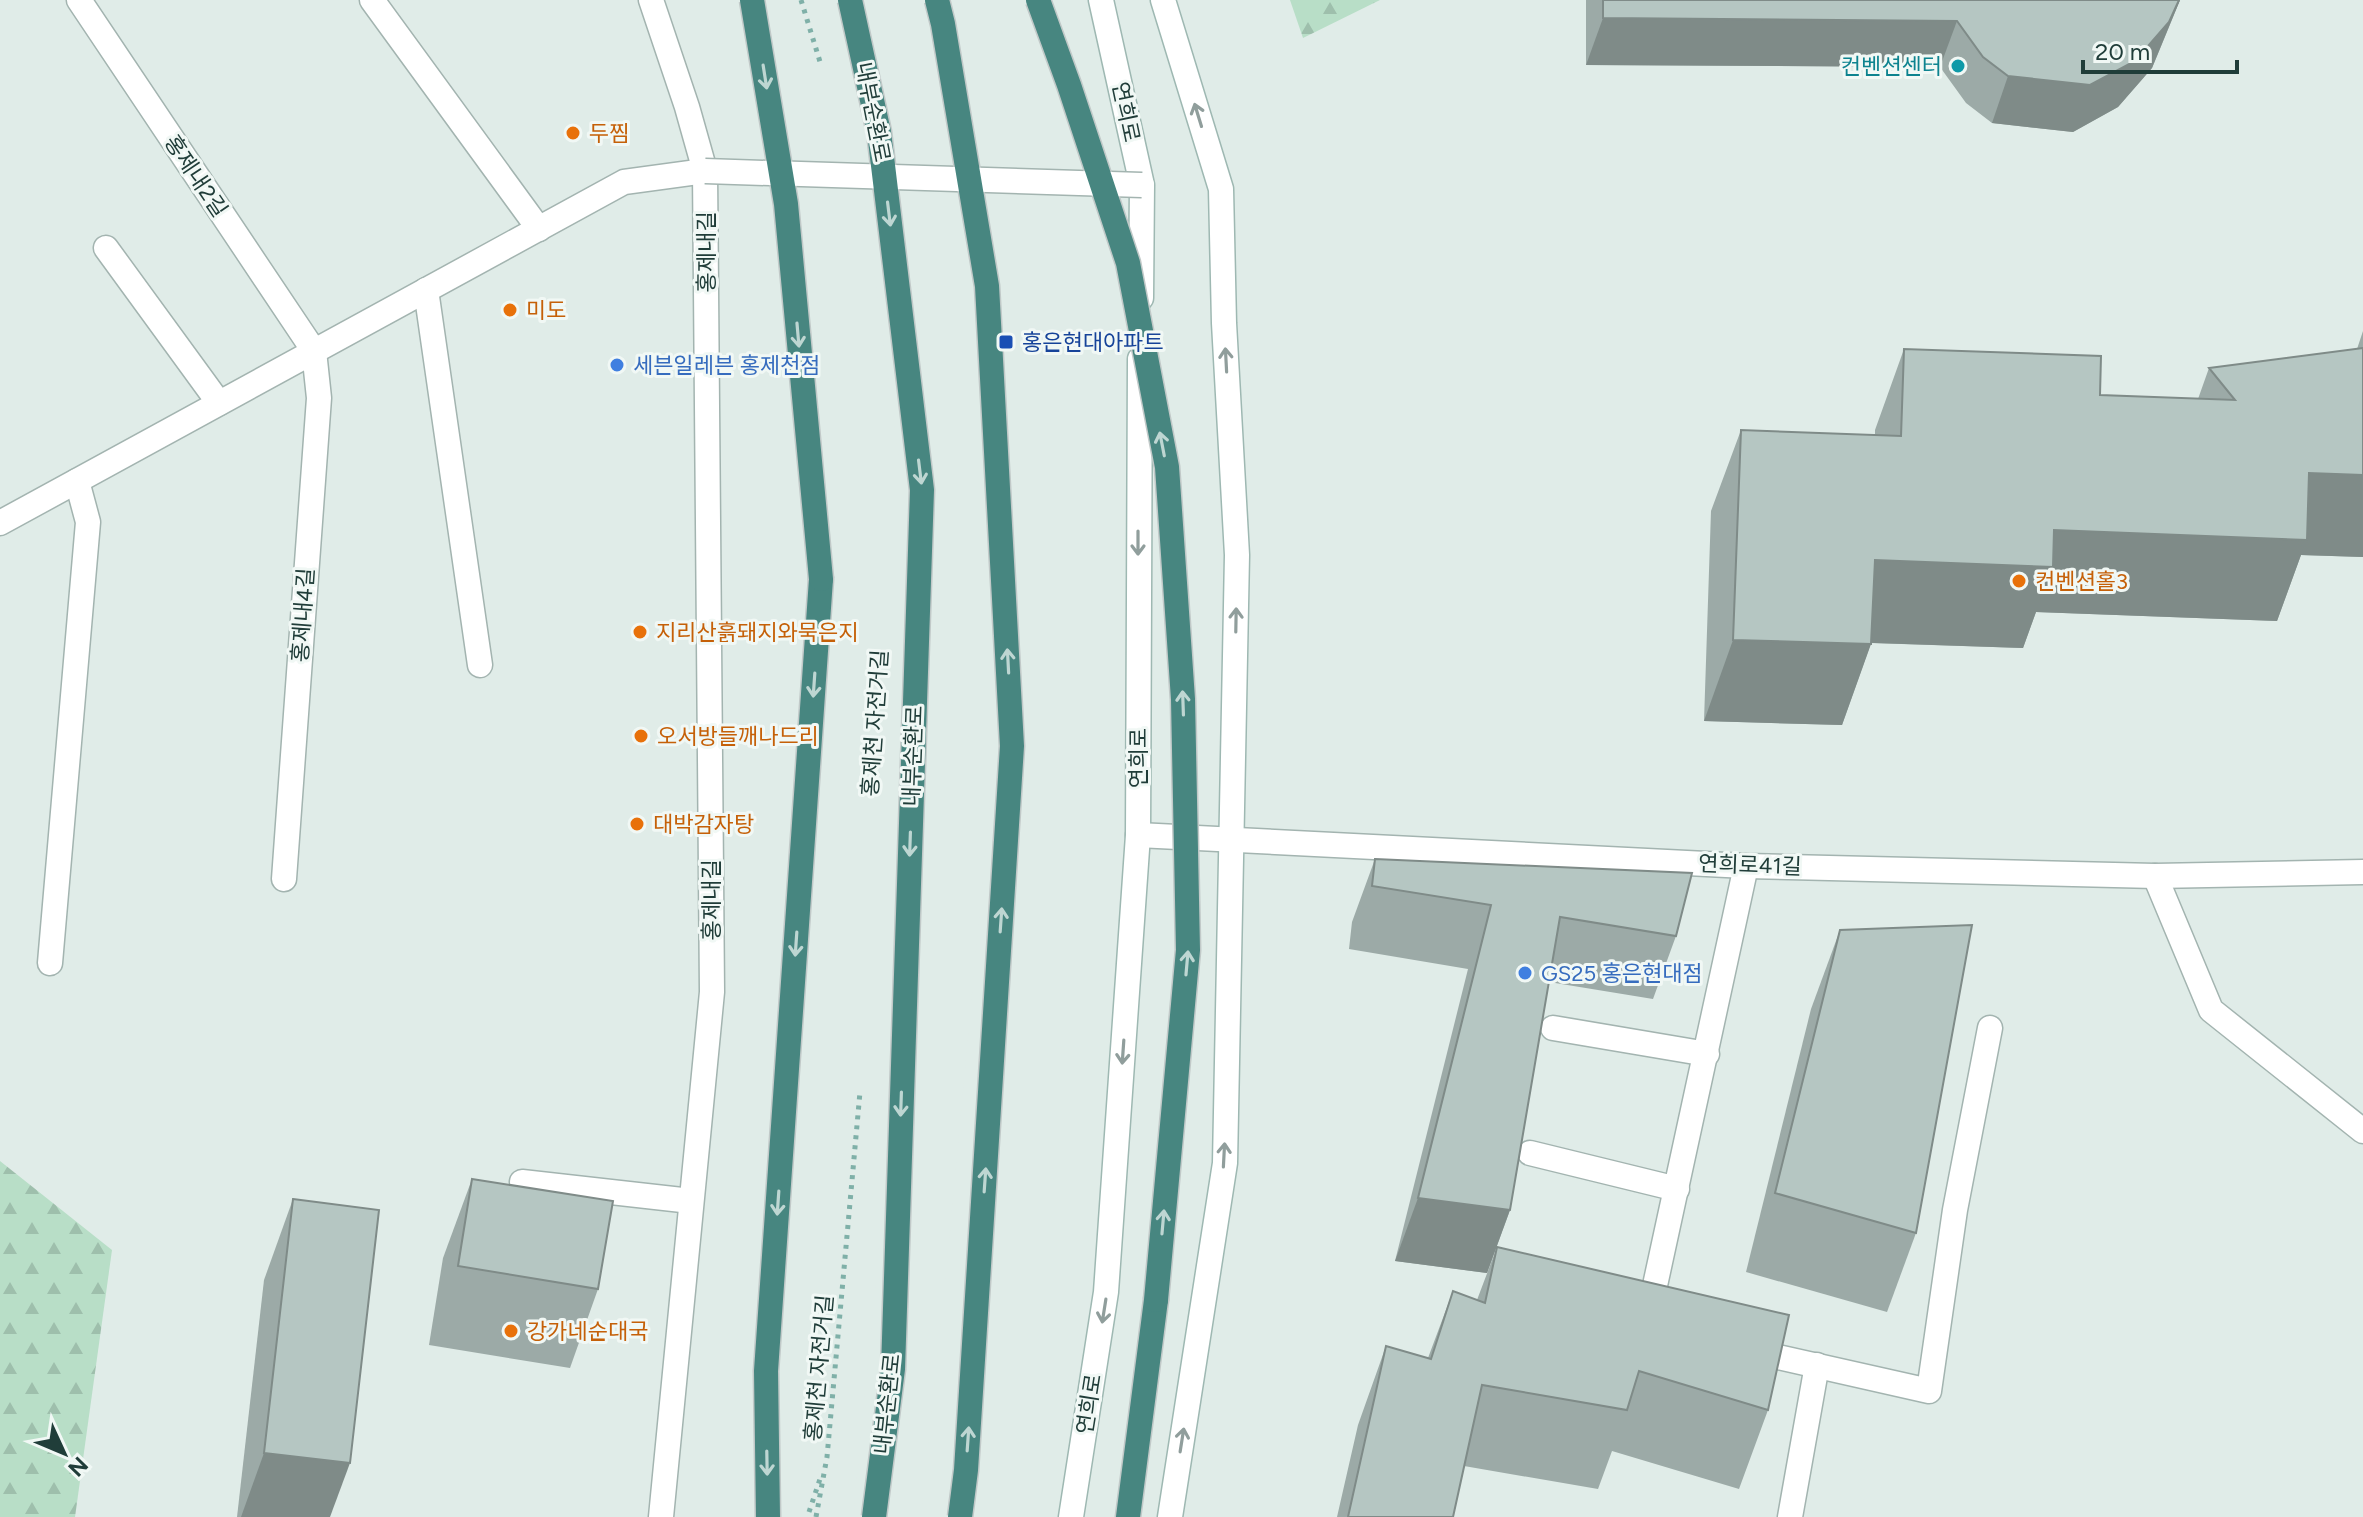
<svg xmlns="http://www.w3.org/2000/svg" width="2363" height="1517" font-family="Figtree,'Noto Sans KR',sans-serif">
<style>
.forest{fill:url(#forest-firs)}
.pier{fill:#e0ece8}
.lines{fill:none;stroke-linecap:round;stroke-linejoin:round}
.service-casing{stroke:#a3b4b0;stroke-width:27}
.minor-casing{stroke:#a3b4b0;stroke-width:27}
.secondary-casing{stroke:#9eb8b2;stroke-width:27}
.trunk-casing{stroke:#c1c9c8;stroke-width:27}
.path{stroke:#7fb0a8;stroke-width:5;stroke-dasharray:4 6;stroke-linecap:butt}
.service{stroke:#fff;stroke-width:24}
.minor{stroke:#fff;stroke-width:24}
.secondary{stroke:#fff;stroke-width:24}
.trunk{stroke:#478680;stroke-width:24}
.minor-bridge-casing{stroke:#a3b4b0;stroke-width:27;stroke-linecap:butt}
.trunk-bridge-casing{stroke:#c1c9c8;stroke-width:27;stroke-linecap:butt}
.minor-bridge{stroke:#fff;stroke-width:24}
.trunk-bridge{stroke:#478680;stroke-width:24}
.wall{fill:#9caaa7}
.shaded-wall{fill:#7f8b88}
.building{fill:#b5c6c2;stroke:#7f8b88;stroke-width:2}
.oneway{stroke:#bed6d2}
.oneway2{stroke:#909e9c}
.culture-dot{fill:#0f9aa8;stroke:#f1f8f5;stroke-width:3}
.food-dot{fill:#e8710a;stroke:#f1f8f5;stroke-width:3}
.transit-dot{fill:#1a4fb4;stroke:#f1f8f5;stroke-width:3}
.shop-dot{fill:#3f7fe0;stroke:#f1f8f5;stroke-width:3}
.labels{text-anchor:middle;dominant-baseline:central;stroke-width:6;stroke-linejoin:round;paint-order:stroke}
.culture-label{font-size:22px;fill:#0d838f;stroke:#f1f8f5;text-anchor:end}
.street-label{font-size:22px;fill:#203d39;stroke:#f1f8f5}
.food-label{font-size:22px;fill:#c56008;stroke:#f1f8f5;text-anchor:start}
.transit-label{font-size:22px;fill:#164399;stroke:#f1f8f5;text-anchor:start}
.shop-label{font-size:22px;fill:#366cbe;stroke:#f1f8f5;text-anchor:start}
</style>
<defs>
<pattern id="forest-firs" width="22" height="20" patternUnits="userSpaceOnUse" patternTransform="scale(2)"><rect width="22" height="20" fill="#b8dec7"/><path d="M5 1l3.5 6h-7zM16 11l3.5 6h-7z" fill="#9ebfac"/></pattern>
</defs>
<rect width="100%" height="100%" fill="#e0ece8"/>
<!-- forest -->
<g class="forest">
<path d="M1290,0H1380L1303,38Z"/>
<path d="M0,1161L112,1250L75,1517H0Z"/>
</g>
<!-- pier -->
<path class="pier" d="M820,0H952L979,162L998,713L945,1285L921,1517H853L931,707L860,162Z"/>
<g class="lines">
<defs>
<g id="service">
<path d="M372,0L539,229"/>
<path d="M106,248L219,403"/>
<path d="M426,290L480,665"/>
<path d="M2155,876L2211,1010L2363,1131"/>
<path d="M50,963L88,522L77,481"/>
<path d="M522,1182L691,1201"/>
<path d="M1649,1313L1746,866"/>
</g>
<g id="minor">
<path d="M79,0L314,351L319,398L284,879"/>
<path d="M651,0L687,107L705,171L712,992L661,1517"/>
<path d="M0,523L624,182L705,171"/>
<path d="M1138,835L1746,866L2155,876L2363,872"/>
<path d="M1553,1028L1707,1054"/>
<path d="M1530,1153L1677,1189"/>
<path d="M1747,1350L1929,1391L1955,1210L1990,1028"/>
<path d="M1790,1517L1817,1365"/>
</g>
<g id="secondary">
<path d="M1101,0L1142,185L1141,298"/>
<path d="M1163,0L1221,189L1224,323L1237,555L1225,1163L1170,1517"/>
<path d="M1071,1517L1106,1292L1138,835L1140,359"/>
</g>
<g id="trunk">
<path d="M768,1517L766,1371L821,579"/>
<path d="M1128,1517L1156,1300"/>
</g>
</defs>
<!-- service casing -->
<use href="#service" class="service-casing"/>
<!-- minor casing -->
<use href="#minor" class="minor-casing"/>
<!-- secondary casing -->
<use href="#secondary" class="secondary-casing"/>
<!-- trunk casing -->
<use href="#trunk" class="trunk-casing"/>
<!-- path -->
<g class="path">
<path d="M801,0L821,65"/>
<path d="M809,1512L821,1476"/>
<path d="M816,1517L827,1457L860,1092"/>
</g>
<!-- service -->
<use href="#service" class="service"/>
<!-- minor -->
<use href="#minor" class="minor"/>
<!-- secondary -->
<use href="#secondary" class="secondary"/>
<!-- trunk -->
<use href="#trunk" class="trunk"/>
<defs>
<path id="minor-bridge" d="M705,171L1142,185"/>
<g id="trunk-bridge">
<path d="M752,0L786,204L821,579"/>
<path d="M850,0L879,132L922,490L893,1369L874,1517"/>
<path d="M937,0L943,24L987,286L1012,746L966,1470L960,1517"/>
<path d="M1038,0L1069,85L1128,263L1167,467L1183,699L1188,950L1156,1300"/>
</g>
</defs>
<!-- minor-bridge casing -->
<use href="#minor-bridge" class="minor-bridge-casing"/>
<!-- trunk-bridge casing -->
<use href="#trunk-bridge" class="trunk-bridge-casing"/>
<!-- minor-bridge -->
<use href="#minor-bridge" class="minor-bridge"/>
<!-- trunk-bridge -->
<use href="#trunk-bridge" class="trunk-bridge"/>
</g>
<!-- wall -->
<g class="wall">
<path d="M1586,0H2180L2152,68L2118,107L2073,132L1992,123L1966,103L1940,67L1586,65Z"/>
<path d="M2363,331V557L2301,555L2277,621L2036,612L2023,648L1871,643L1842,725L1704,721L1711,511L1741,430L1875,435V430L1904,349L2100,395L2198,399L2209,368L2357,349Z"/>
<path d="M1375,859L1676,936L1653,999L1549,982L1510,1210L1487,1273L1395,1261L1468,969L1349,949L1352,922Z"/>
<path d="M1840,930L1916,1233L1887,1312L1746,1272L1811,1009Z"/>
<path d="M472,1179L598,1289L570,1368L429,1345L443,1258Z"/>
<path d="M293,1199L330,1517H237L264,1280Z"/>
<path d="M1497,1247L1768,1410L1739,1489L1612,1451L1598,1489L1464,1466L1453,1517H1337L1358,1425L1386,1346L1428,1358L1453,1291L1477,1300Z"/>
</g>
<!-- shaded-wall -->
<g class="shaded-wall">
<path d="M2179,0H2180L2152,68L2118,107L2073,132L1992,123L2008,76Z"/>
<path d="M1603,18L1957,21L1940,67L1586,65Z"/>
<path d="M2309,473L2363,475V557L2301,555L2277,621L2036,612L2023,648L1845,642L1875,560L2054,530Z"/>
<path d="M1733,640L1871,644L1842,725L1704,721Z"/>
<path d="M1418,1198L1510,1210L1487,1273L1395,1261Z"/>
<path d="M264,1453L350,1463L330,1517H241Z"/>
</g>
<!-- building -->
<g class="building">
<path d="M1603,0H2179L2169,22L2135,61L2090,85L2008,76L1983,57L1957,21L1603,18Z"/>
<path d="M2363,348V475L2309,473L2307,540L2054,530L2053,567L1875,560L1871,644L1733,640L1741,430L1901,436L1904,349L2101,356L2100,395L2235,400L2209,368Z"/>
<path d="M1375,859L1692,873L1676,936L1560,917L1510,1210L1418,1198L1491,905L1372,886Z"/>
<path d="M1972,925L1916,1233L1775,1193L1840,930Z"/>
<path d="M472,1179L613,1201L598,1289L458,1266Z"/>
<path d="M293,1199L379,1210L350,1463L264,1453Z"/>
<path d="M1497,1247L1789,1315L1768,1410L1639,1371L1627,1410L1482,1385L1453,1517H1348L1386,1346L1431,1359L1453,1291L1485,1303Z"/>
</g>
<!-- one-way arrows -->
<defs><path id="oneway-shaft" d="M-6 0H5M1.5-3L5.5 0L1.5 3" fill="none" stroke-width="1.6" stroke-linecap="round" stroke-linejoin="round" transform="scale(2)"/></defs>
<g class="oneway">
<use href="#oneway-shaft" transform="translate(765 77) rotate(81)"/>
<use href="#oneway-shaft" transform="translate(889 214) rotate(83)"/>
<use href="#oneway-shaft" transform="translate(798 335) rotate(85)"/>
<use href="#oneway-shaft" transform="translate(1162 444) rotate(-101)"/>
<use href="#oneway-shaft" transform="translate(920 472) rotate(83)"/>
<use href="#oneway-shaft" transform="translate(1008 661) rotate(-93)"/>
<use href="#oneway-shaft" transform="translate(814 685) rotate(94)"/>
<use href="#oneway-shaft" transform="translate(1183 703) rotate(-92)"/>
<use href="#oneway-shaft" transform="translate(910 844) rotate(92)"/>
<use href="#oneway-shaft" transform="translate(1001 920) rotate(-86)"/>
<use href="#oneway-shaft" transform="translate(796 944) rotate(94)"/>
<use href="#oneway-shaft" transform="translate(1187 963) rotate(-85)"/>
<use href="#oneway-shaft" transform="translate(901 1104) rotate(92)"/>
<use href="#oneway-shaft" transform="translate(985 1180) rotate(-86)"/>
<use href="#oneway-shaft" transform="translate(778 1203) rotate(94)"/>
<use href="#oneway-shaft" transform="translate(1163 1222) rotate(-85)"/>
<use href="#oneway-shaft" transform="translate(968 1439) rotate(-86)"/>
<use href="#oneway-shaft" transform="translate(767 1463) rotate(89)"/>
</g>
<g class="oneway2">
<use href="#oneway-shaft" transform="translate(1198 115) rotate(-107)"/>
<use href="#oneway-shaft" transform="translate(1226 360) rotate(-93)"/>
<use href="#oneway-shaft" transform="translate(1138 543) rotate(90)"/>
<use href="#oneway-shaft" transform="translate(1236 620) rotate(-89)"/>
<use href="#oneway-shaft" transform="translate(1123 1052) rotate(94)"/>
<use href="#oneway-shaft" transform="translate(1224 1155) rotate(-87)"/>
<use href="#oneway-shaft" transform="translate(1104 1311) rotate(99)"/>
<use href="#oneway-shaft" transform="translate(1182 1440) rotate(-81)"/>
</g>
<!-- markers -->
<circle class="culture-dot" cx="1958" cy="66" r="8"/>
<g class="food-dot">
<circle cx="573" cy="133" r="8"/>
<circle cx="510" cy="310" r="8"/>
<circle cx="2019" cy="581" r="8"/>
<circle cx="640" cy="632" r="8"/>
<circle cx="641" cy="736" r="8"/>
<circle cx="637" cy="824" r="8"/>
<circle cx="511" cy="1331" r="8"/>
</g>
<rect class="transit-dot" x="998" y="334" width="16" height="16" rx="4"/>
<g class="shop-dot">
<circle cx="617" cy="365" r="8"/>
<circle cx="1525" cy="973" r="8"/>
</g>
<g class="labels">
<!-- culture labels -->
<g class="culture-label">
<text x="1942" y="66">컨벤션센터</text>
</g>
<!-- street labels -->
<g class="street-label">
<text transform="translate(873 112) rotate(79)">내부순환로</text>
<text transform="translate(1126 112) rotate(78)">연희로</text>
<text transform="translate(196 176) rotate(56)">홍제내2길</text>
<text transform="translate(706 252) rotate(-90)">홍제내길</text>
<text transform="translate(303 615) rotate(-86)">홍제내4길</text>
<text transform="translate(875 723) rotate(-86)">홍제천 자전거길</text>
<text transform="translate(913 756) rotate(-88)">내부순환로</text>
<text transform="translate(1138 758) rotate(-90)">연희로</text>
<text transform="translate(1750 865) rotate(2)">연희로41길</text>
<text transform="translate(711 900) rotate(-90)">홍제내길</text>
<text transform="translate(819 1368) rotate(-85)">홍제천 자전거길</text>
<text transform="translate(887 1404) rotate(-84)">내부순환로</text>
<text transform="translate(1089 1404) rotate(-81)">연희로</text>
</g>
<!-- food labels -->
<g class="food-label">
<text x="589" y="133">두찜</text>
<text x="526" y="310">미도</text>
<text x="2035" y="581">컨벤션홀3</text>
<text x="656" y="632">지리산흙돼지와묵은지</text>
<text x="657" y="736">오서방들깨나드리</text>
<text x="653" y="824">대박감자탕</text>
<text x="527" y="1331">강가네순대국</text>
</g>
<!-- transit labels -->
<g class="transit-label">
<text x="1022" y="342">홍은현대아파트</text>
</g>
<!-- shop labels -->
<g class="shop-label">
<text x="633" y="365">세븐일레븐 홍제천점</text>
<text x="1541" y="973">GS25 홍은현대점</text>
</g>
</g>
<!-- north arrow -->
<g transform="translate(64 1453) rotate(134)" stroke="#f1f8f5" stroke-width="6" paint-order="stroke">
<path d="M0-6L14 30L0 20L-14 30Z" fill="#203d39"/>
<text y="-12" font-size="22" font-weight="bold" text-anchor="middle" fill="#203d39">N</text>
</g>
<!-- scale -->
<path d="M2083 60v12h154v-12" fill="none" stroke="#203d39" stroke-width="4"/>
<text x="2095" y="60" font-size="24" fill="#203d39" stroke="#f1f8f5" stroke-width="6" paint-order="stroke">20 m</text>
</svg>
